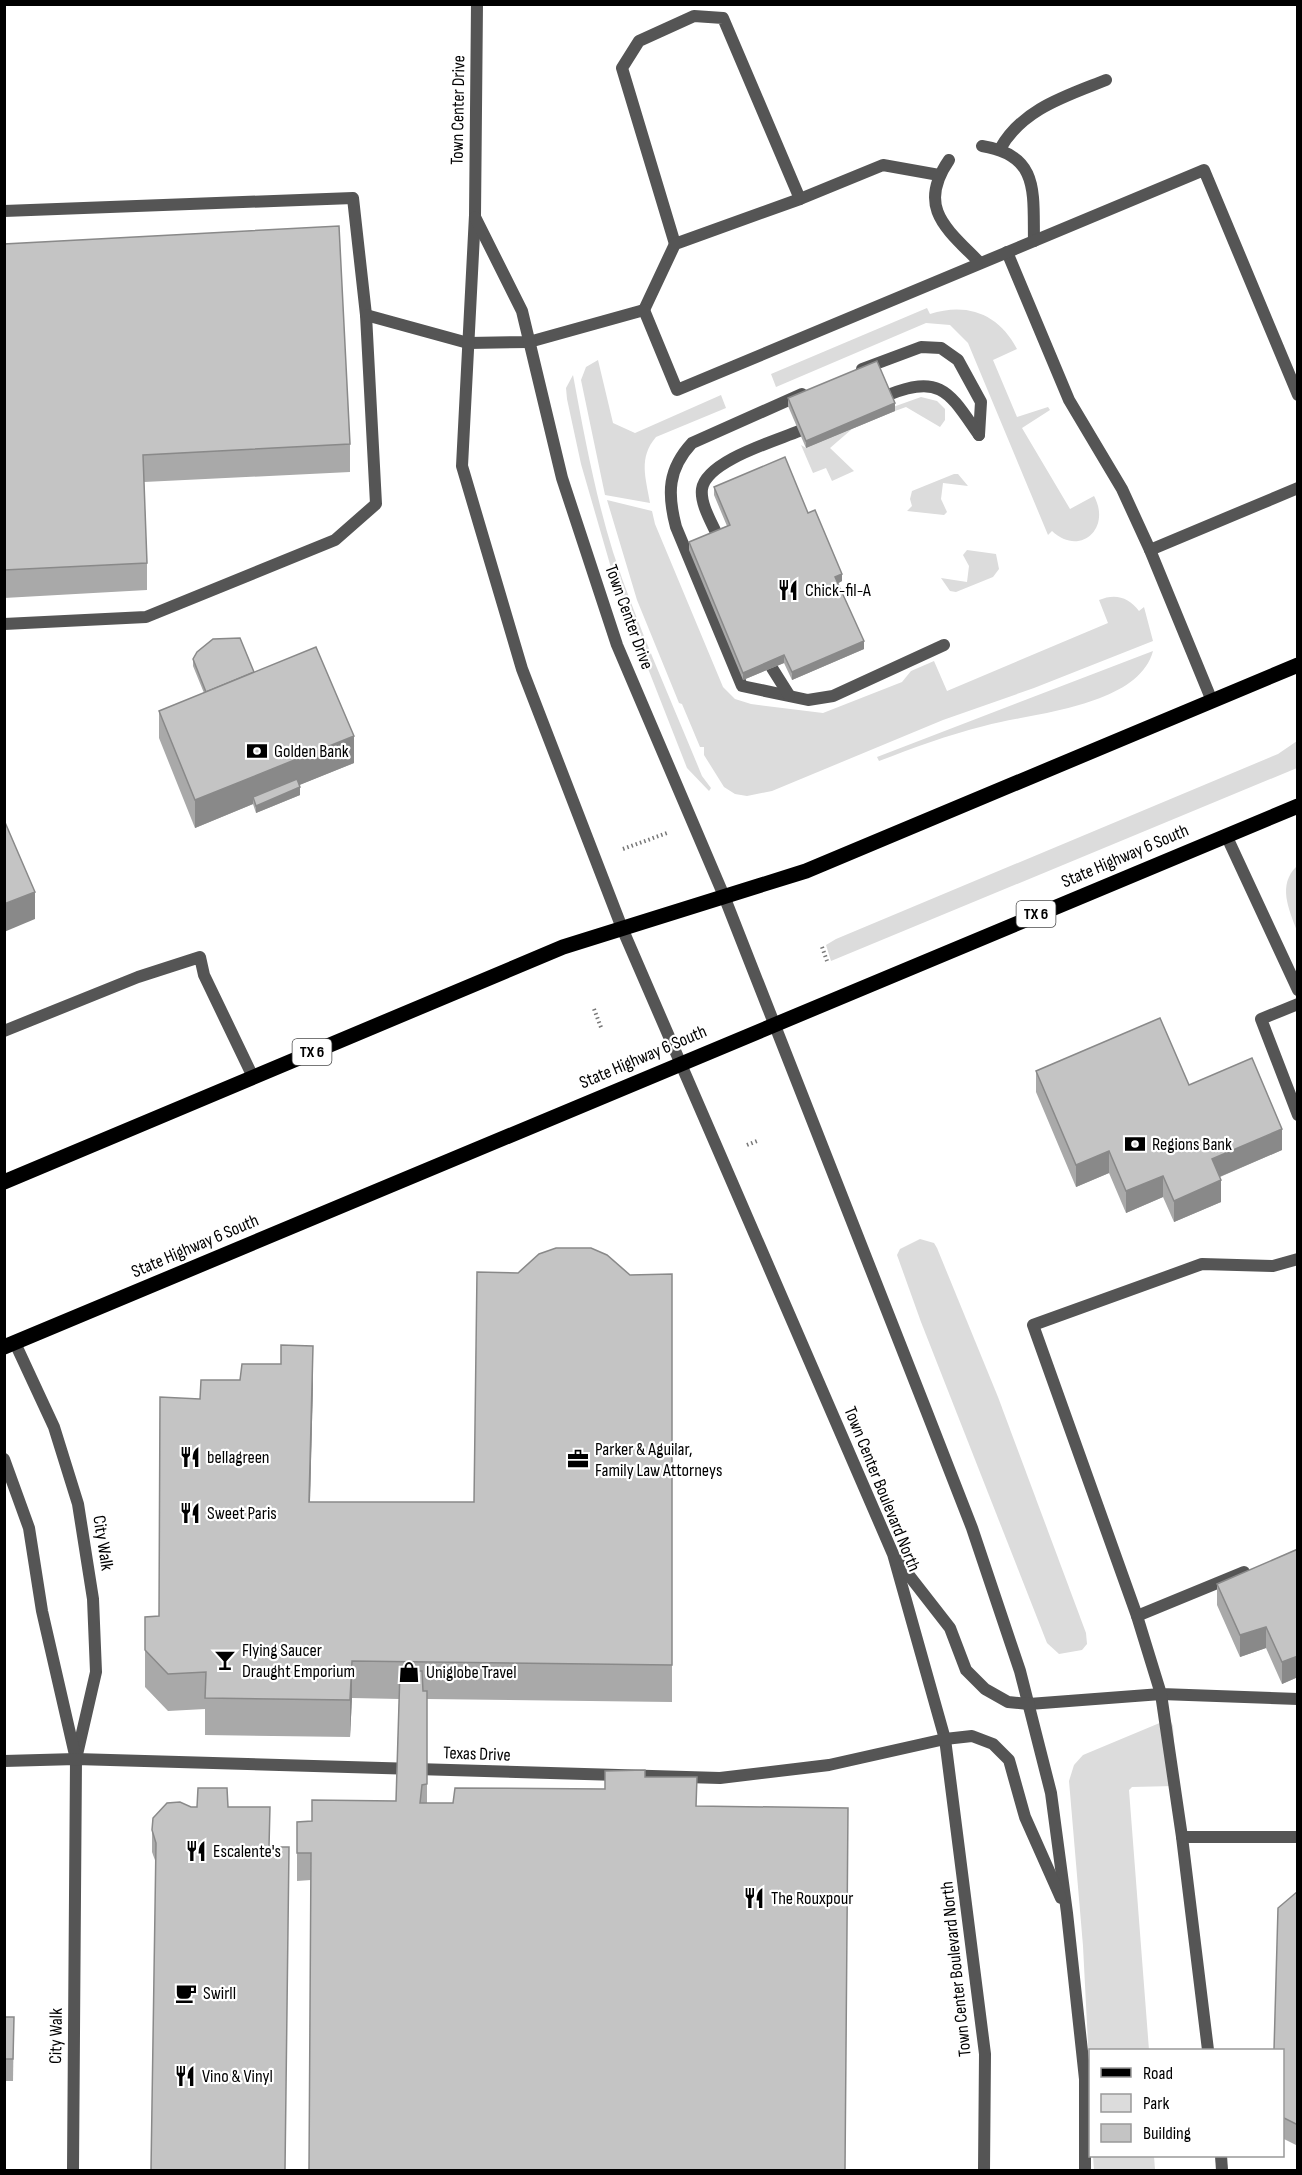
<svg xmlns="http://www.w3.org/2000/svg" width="1302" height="2175" font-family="'Sofia Sans Condensed',sans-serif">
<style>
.green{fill:#dcdcdc}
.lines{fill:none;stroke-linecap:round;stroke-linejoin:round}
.path{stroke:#777;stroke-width:4;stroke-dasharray:1.5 3;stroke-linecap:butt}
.service{stroke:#555;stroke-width:12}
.tertiary{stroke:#555;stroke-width:12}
.primary{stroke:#000;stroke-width:15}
.wall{fill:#a9a9a9}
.shaded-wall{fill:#898989}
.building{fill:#c4c4c4;stroke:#898989;stroke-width:1.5}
.labels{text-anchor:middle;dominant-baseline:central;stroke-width:4.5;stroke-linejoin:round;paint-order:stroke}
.shield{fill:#fff;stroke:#4c4c4c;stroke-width:1.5}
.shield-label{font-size:16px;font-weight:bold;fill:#000}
.street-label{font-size:18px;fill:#000;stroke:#fff}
.poi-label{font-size:18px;fill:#000;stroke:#fff;text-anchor:start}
</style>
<rect width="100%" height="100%" fill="#fff"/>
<!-- green -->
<g class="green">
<path d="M927,308L930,314C967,302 999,314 1017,349L993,360L1017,417L1048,407L1050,410L1022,428L1070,509L1094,496C1112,529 1079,557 1052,531L1048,535L968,343L950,325L926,323L776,387L771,374Z"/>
<path d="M598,360L613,423L635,433L721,395L726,408L656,437C638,458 646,478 650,503L605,495L581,380L586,367Z"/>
<path d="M573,375C584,434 595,494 613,552C638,628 672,702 702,776L711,788L709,791L687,768L618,592L581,464L567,399L566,388Z"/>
<path d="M921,397L937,401L945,409V420L940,427L906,407L895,411L893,407Z"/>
<path d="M852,429L830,448L854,471L832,481L826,468L813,473L801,445L806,448Z"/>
<path d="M954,474H958L968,486L943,483L941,499L947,512L944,515L907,511L912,506L910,499L912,491Z"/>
<path d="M607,500L652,511L655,524L723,687L735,699L751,704L823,713L902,682L911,671L934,661L947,691L1108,623L1099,600C1115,593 1129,597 1139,611L1144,607L1153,641L1034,688L943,720L772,791L747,796L735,794L724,787L704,755V747H700L682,704L679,703L637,600Z"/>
<path d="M967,550L996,554L999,569L993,577L956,592L950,591L941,578L967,582L969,566L963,555Z"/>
<path d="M1153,651C1138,707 1031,713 984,726C948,735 913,748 879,761L877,757Z"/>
<path d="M1297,741V768L831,961L826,945L836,939L1278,754Z"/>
<path d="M1297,866V931C1289,909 1277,885 1297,866Z"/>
<path d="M920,1239L934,1243L937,1248L998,1397L1086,1633L1087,1644L1082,1650L1059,1654L1047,1643L921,1322L897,1255L900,1249Z"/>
<path d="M1162,1722H1171L1173,1726L1176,1774L1174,1786L1132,1787L1129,1790L1149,2050H1090V2083L1083,1946L1069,1781L1074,1765L1083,1755Z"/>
<path d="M1093,2156H1154L1155,2170H1094Z"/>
</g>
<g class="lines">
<!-- path -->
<g class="path">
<path d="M623,849L667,833"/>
<path d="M822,947L827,961"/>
<path d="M594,1009L602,1030"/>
<path d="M747,1145L757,1141"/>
</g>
<!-- service -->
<g class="service">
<path d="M982,146C1040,155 1033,193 1034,241"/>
<path d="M1000,149C1022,109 1066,96 1106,80"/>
<path d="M949,160C916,208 947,229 980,263"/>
<path d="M4,211L353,198L366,315L376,504L335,540L146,617L4,624"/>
<path d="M675,244L622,68L639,41L694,16L723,18L800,199"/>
<path d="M1007,252L1069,400L1122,489L1150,550L1212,701"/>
<path d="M644,310L675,244L800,199L883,165L939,175"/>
<path d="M366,315L468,343L529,342L644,310L677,390L1204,170L1298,395"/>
<path d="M862,369L921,347L941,348L958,360L981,402L979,435"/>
<path d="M802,394L692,443C668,469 667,493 676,527L742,686L808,700L833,696L944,645"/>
<path d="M888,395C942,373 950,394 979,435"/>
<path d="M718,537C712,523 700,504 702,489C706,461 775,441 799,431"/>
<path d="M1150,550L1298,488"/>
<path d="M772,668L789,695"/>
<path d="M1226,835L1298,990"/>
<path d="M1298,1004L1261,1019L1298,1115"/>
<path d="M4,1031L138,977L200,957L204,975L253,1077"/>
<path d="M1298,1259L1273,1266L1202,1264L1033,1325L1137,1616L1161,1694L1298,1699"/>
<path d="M1137,1616L1244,1572"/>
<path d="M1029,1704L1161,1694L1182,1837L1208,2050"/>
<path d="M1182,1837H1298"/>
<path d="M1221,2156L1222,2170"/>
</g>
<!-- tertiary -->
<g class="tertiary">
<path d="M477,4L475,215L462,466L522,669L622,928L893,1554L945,1739L985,2054L984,2170"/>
<path d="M475,217L522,311L562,478L617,645L724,896L926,1410L972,1528L1020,1671L1051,1793L1067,1913L1085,2079V2170"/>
<path d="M15,1343L54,1427L78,1504L93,1599L96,1672L76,1759L73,2170"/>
<path d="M4,1459L29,1528L42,1611L75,1755"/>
<path d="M897,1560L950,1628L966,1670L985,1689L1008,1702L1029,1704"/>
<path d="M4,1761L76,1759L720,1778L829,1765L945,1739L972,1736L993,1744L1009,1760L1025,1817L1061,1898"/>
</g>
<!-- primary -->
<g class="primary">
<path d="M4,1182L563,947L806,871L1298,665"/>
<path d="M4,1347L1298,806"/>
</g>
</g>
<!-- wall -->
<g class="wall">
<path d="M4,244L350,444V472L144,482L147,563V590L4,598Z"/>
<path d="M788,398L895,411L806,448L788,406Z"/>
<path d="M714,487L808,513L842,581L838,583L864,649L792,680L784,663L743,680L689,550V542L727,526L714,495Z"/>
<path d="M193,659L254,672L354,763L299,785L300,795L256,813L253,804L195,828L159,738V711L204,693L193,666Z"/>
<path d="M1036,1071L1189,1085L1282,1150L1220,1177L1221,1202L1174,1222L1163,1197L1126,1213L1109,1173L1076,1187L1036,1092Z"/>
<path d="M672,1274V1702L427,1699V1803H453L605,1789L645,1777L311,1880L297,1881V1822L312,1821L396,1801L399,1699L352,1698L350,1737L205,1735V1709L168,1711L145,1687V1617L159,1616L200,1399L313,1383L310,1502H474L630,1275Z"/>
<path d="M1298,1549V1677L1282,1684L1266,1648L1240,1657L1217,1605V1584Z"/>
<path d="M191,1807H197L156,1863L152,1852V1830Z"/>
<path d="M1298,1891V2146L1282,2138V2050Z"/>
<path d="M4,2017H14L13,2081H4Z"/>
</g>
<!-- shaded-wall -->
<g class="shaded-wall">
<path d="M895,403V411L806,448V441Z"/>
<path d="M842,574V581L835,585V577Z"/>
<path d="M864,641V649L792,680V672Z"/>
<path d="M784,655V663L743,680V673Z"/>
<path d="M354,736V763L255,803L253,797V804L195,828V800Z"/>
<path d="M300,787V795L256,813V806Z"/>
<path d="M35,892V919L4,932V904Z"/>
<path d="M1282,1129V1150L1212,1180V1159Z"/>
<path d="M1109,1151V1173L1076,1187V1165Z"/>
<path d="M1163,1176V1197L1126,1213V1191Z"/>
<path d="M1221,1180V1202L1174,1222V1201Z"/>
<path d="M313,1346V1383L309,1539V1502Z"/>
<path d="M1266,1627V1648L1240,1657V1635Z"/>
<path d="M1298,1656V1677L1282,1684V1662Z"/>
<path d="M352,1661V1698L350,1737V1700Z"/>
</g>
<!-- building -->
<g class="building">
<path d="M339,226L350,444L143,455L147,563L4,570V244Z"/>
<path d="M877,361L895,403L806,441L788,398Z"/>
<path d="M785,457L808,513L815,510L842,574L835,577L864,641L792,672L784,655L743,673L689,542L730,525L714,487Z"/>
<path d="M240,638L254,672L206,692L193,659L197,652L213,639Z"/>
<path d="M316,647L354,736L195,800L159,711Z"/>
<path d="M297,779L300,787L256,806L253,797Z"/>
<path d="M4,820L35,892L4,904Z"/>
<path d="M1160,1018L1189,1085L1252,1058L1282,1129L1212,1159L1221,1180L1174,1201L1163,1176L1126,1191L1109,1151L1076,1165L1036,1071Z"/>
<path d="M556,1248H591L607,1255L630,1275L672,1274V1665L352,1661L350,1700L205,1698L206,1672L168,1674L145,1650V1617L159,1616L160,1397L200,1399L201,1380H240L242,1364H281V1345L313,1346L309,1502H474L477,1272L518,1273L539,1254Z"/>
<path d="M1298,1549V1656L1282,1662L1266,1627L1240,1635L1217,1584Z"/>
<path d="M400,1671H422L423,1691H427V1784L422,1785L420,1803H453L455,1788L605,1789V1771L645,1770V1777H697L696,1806L848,1808L845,2170H309L311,1853H297V1822L312,1821V1800L396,1801Z"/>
<path d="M198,1788H227L228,1807H270L269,1847H289L285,2170H151L156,1843L152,1830L153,1818L167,1803L180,1802L191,1807H197Z"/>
<path d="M1298,1891V2125L1282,2117V2050H1274L1278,1908Z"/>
<path d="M4,2017H14L13,2059H4Z"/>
</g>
<!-- icons -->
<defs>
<symbol id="restaurant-bare" viewBox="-9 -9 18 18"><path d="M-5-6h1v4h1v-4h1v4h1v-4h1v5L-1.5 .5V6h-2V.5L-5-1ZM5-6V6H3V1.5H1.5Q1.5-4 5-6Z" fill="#000" stroke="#fff" stroke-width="2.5" paint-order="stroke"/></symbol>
<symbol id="bank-bare" viewBox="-9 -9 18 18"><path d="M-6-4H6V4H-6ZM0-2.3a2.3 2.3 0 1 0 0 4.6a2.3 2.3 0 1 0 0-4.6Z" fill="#000" stroke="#fff" stroke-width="2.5" paint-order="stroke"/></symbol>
<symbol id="office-bare" viewBox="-9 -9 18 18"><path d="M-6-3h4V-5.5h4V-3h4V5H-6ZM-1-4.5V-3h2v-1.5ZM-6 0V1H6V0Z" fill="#000" stroke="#fff" stroke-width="2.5" paint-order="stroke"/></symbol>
<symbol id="bar-bare" viewBox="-9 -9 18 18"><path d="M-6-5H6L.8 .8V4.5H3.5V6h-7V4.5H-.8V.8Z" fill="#000" stroke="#fff" stroke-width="2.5" paint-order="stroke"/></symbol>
<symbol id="shop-bare" viewBox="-9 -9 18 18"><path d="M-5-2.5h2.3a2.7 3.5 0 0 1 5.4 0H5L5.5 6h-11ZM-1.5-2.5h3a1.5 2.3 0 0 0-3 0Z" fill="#000" stroke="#fff" stroke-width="2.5" paint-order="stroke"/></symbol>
<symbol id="cafe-bare" viewBox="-9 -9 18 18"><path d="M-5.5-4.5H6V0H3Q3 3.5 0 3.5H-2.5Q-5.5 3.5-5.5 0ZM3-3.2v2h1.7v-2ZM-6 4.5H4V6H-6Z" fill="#000" stroke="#fff" stroke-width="2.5" paint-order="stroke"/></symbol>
</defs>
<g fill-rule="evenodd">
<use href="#restaurant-bare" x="773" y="575" width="30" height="30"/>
<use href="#bank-bare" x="242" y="736" width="30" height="30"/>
<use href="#bank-bare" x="1120" y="1129" width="30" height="30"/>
<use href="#restaurant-bare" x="175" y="1442" width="30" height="30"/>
<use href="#office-bare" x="563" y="1444" width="30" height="30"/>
<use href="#restaurant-bare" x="175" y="1498" width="30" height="30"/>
<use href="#bar-bare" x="210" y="1645" width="30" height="30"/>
<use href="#shop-bare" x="394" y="1657" width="30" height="30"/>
<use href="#restaurant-bare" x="181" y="1836" width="30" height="30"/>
<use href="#restaurant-bare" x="739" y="1883" width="30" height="30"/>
<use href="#cafe-bare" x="171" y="1978" width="30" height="30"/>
<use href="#restaurant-bare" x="170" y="2061" width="30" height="30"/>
</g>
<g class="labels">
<!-- shield labels -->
<g class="shield">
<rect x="1016.5" y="901" width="39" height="26" rx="4.5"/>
<rect x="292.5" y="1039" width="39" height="26" rx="4.5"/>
</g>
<g class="shield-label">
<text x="1036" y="914">TX 6</text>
<text x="312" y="1052">TX 6</text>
</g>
<!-- street labels -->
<g class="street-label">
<text transform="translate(458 110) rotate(-89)">Town Center Drive</text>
<text transform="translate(629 617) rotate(70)">Town Center Drive</text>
<text transform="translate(1125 856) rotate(-23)">State Highway 6 South</text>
<text transform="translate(643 1057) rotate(-23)">State Highway 6 South</text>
<text transform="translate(195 1246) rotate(-23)">State Highway 6 South</text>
<text transform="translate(882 1489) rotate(68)">Town Center Boulevard North</text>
<text transform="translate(103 1543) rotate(81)">City Walk</text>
<text transform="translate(477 1754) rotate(2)">Texas Drive</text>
<text transform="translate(956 1969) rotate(-96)">Town Center Boulevard North</text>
<text transform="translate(56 2036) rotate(-89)">City Walk</text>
</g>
<!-- poi labels -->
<g class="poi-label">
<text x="805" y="590">Chick-fil-A</text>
<text x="274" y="751">Golden Bank</text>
<text x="1152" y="1144">Regions Bank</text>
<text x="595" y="1449">Parker &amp; Aguilar,<tspan x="595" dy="21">Family Law Attorneys</tspan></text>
<text x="207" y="1457">bellagreen</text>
<text x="207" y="1513">Sweet Paris</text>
<text x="242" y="1650">Flying Saucer<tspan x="242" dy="21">Draught Emporium</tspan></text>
<text x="426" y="1672">Uniglobe Travel</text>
<text x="213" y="1851">Escalente's</text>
<text x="771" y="1898">The Rouxpour</text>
<text x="203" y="1993">Swirll</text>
<text x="202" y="2076">Vino &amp; Vinyl</text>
</g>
</g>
<!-- border -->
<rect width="1302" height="2175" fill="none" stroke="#000000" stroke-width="12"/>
<!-- legend -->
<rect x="1089" y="2049" width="195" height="108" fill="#ffffff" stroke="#999999" stroke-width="1.5"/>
<rect x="1101" y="2068" width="30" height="9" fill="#000000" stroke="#999999" stroke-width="1.5"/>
<text x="1143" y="2079" font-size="18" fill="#000000">Road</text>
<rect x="1101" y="2094" width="30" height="18" fill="#dcdcdc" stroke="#999999" stroke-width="1.5"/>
<text x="1143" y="2109" font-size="18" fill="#000000">Park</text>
<rect x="1101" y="2124" width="30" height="18" fill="#c4c4c4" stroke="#999999" stroke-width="1.5"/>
<text x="1143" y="2139" font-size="18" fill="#000000">Building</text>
</svg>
